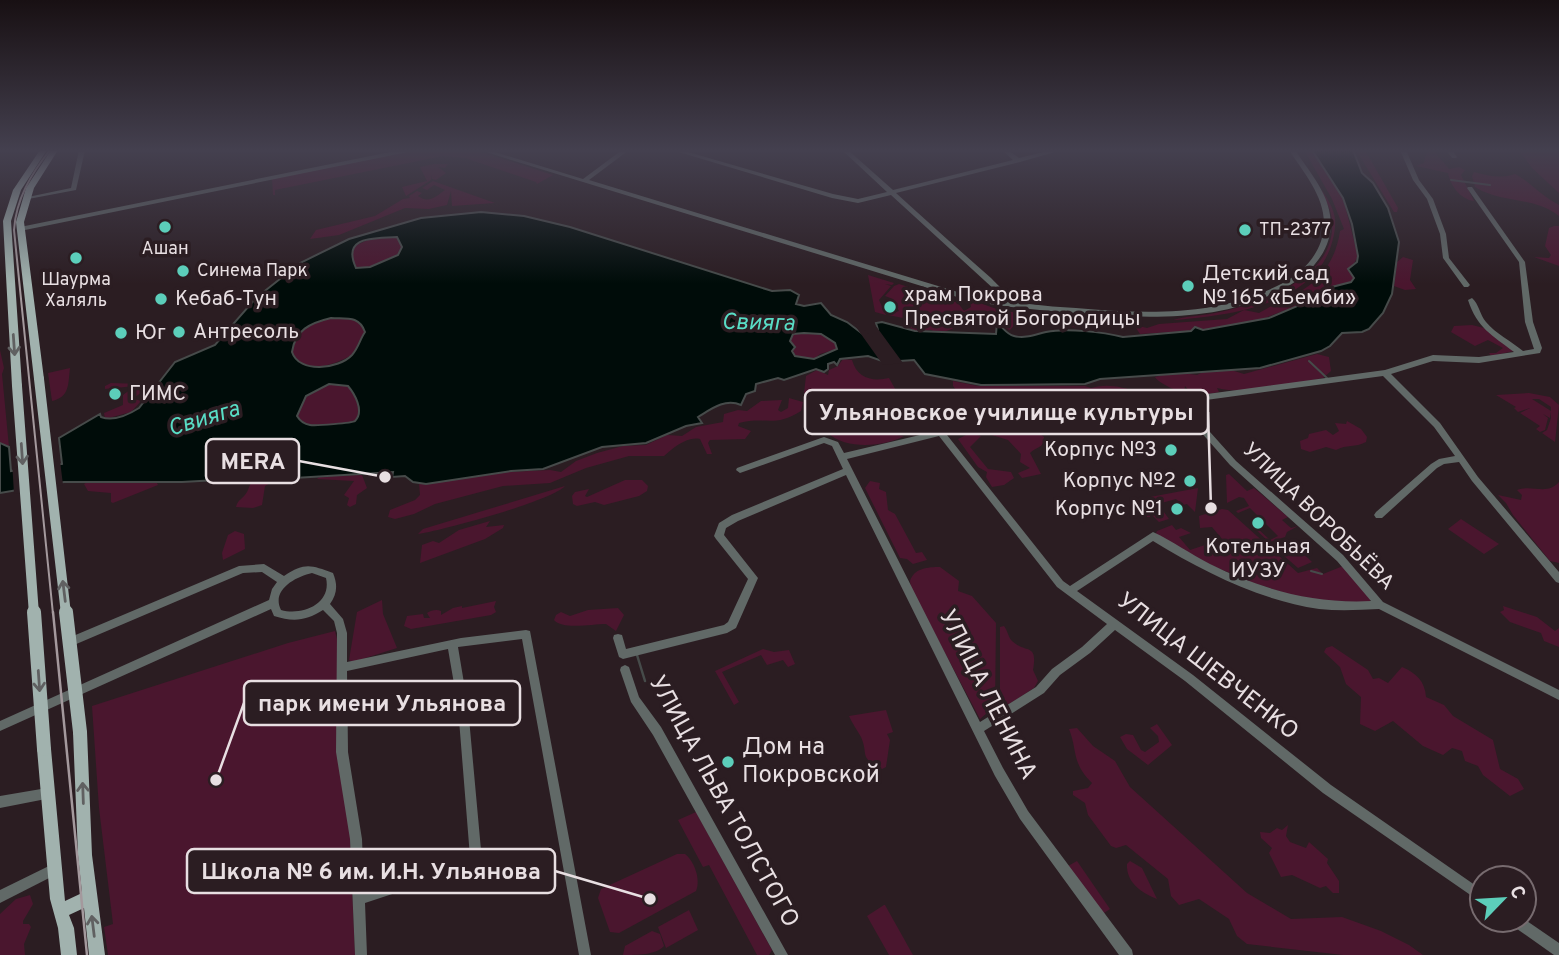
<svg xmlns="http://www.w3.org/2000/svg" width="1559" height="955" font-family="Overpass,sans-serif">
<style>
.green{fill:#4a162e}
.water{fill:#000c09;stroke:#464b4a;stroke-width:2;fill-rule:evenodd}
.pier{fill:#2b1d22}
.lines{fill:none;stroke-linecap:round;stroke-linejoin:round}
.stream-far1{stroke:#464b4a;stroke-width:2}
.stream{stroke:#464b4a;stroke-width:2.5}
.minor{fill:#616967;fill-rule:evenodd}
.major{fill:#a1b2ae;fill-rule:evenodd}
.tram-far1{stroke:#a4999d;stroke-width:2}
.tram{stroke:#a4999d;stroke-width:2.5}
.major-bridge-far1{stroke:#a1b2ae;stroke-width:10}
.major-bridge{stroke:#a1b2ae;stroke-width:14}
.oneway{stroke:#606061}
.poi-dot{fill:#5cceba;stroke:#2b1d22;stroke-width:2.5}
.labels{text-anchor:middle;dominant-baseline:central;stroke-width:7;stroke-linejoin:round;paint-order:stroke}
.far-poi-label{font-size:18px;fill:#e8dfe2;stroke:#2b1d22;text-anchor:start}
.poi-label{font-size:21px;fill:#e8dfe2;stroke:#2b1d22;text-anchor:start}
.street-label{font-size:21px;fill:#e8dfe2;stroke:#2b1d22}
.water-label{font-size:23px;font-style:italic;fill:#59ddc6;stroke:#2b1d22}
.near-street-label{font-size:24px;fill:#e8dfe2;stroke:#2b1d22}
.near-poi-label{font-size:24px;fill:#e8dfe2;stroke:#2b1d22;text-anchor:start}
.leader{fill:none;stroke:#e8dfe2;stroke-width:2.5}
.callout-dot{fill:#e8dfe2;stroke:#2b1d22;stroke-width:2.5}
.callout{fill:#2b1d22;stroke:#e8dfe2;stroke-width:2.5}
.callout-label{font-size:23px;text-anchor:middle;font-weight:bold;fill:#e8dfe2}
</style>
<rect width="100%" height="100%" fill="#2b1d22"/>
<!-- green -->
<g class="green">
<path d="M413,150L478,151L553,175L537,184L536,182L465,158L443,156L275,190V195H273L272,179Z"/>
<path d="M1304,150H1312L1343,198L1358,256L1349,272L1355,278L1351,282L1328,288L1314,299L1260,320L1203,330L1140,334L1136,328L1139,326L1147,328L1159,324L1227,319L1244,310L1259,313L1286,298L1293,303L1302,300L1297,293C1322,280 1336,259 1340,231L1344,229L1332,199Z"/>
<path d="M1356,150H1365L1398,208L1397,212H1394Z"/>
<path d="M1427,150H1433L1449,169L1459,167L1465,170L1461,175L1474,201C1459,199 1450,184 1448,173L1416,166L1424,163Z"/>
<path d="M1519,150H1559V193L1532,168Z"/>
<path d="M434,164H448L445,168L438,167L446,173L436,180L432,179V175L431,180L406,196L402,187L427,181L420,167Z"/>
<path d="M1474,172C1489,176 1500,179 1515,174C1529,181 1541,196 1559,205V216C1534,196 1502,204 1475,187L1472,176Z"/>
<path d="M433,181L495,203L452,206L451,191L447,205L429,209L405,208L339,235L310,239L316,230L375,216L403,199L410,198L409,196L417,191L422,193L418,196C429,204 435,197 445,190L434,185L427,190L422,188Z"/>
<path d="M1322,190C1326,197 1332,205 1334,214C1337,224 1334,236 1331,246C1311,306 1226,316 1173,320C1185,316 1201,316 1215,313C1261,304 1343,276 1331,214C1329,206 1323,196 1322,190Z"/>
<path d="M1554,226H1559V266L1534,257L1549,258L1551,255L1545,246L1549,228Z"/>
<path d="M374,237L398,238L402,247L399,254L370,267L356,268L351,260V251L357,245Z"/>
<path d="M1403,257L1413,260L1410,280L1416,289L1405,290L1394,286L1397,262Z"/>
<path d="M868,275L894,283L892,285L885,284L891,286L879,300L886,315L875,312Z"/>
<path d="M899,284L958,303L964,311L971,307L970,302L973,301C985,304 998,311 1011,312C1026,314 1036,309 1047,323L1029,326L1016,323L1010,330C995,324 980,319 964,318L960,320L959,326L939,334L931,330L914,331L906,325L908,319L888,315L899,311L893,299L885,296L894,286Z"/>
<path d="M1063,312L1096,313L1098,316L1093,320V326L1076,328L1056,320L1055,315Z"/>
<path d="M325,319H355L365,330C363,341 357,347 352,355C336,364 300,378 292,352C295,329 304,326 325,319Z"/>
<path d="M1472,325L1484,328L1514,351L1491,356L1489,353H1496L1503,348L1488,340L1475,346L1451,332L1454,326Z"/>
<path d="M804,333L821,334L836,343L837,349L820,354L814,359L795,356L790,341L793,334Z"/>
<path d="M0,350L4,368L2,374L9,447L0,443Z"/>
<path d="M1317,354L1329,357L1331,371L1323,378C1290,383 1250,396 1217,388L1219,392L1194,397L1185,386L1184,393C1178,392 1157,382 1155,377L1174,372L1197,375L1207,370H1231L1244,374Z"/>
<path d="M843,359L852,360C857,378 872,382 889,378L908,412L887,414L875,398L868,399L865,408L869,416L861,423L840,421L822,392L804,393L806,376L817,370L828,375L829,370L838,366Z"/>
<path d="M70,368C68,384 70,397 52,401L48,373Z"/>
<path d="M953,381L978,386H1085L1091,388C1108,383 1122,387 1138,392L1137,397L1084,407L1071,408L1056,402L1039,406V412C1029,418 988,426 978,418C968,411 961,396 953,386Z"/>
<path d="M111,383L142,384L148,388L135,397V399L141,401L131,412L105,419L104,413L123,405V395L135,386L105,389V386Z"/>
<path d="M329,384L348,386C354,393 365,411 355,421C352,423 316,426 310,425C304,424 300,421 297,416L305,396Z"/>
<path d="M1529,393L1550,397L1559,405L1555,442L1542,433L1547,430L1551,418V407L1539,399H1532L1551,411L1550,418L1543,414L1548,418L1545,430L1540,432L1536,429L1540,426L1520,413L1530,408L1518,412L1514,408L1516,407L1496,395Z"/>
<path d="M789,398L803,402L801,411C775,428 765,416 739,423L738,426L751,431L745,439L710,440L708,443L712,454H707L700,439C687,436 673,448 664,456H629L586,468L550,483L503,486L435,504L414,514L395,519L388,517L390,510L415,500L420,495L419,483L466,474L550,470L561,472L576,461L597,453L623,446L646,445L667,435L682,436L696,427L723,422L724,414L738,410L747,411L761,401L782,400L778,410L781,412L788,408Z"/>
<path d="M1347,421L1361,429L1367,437L1366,442C1355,448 1347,444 1336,450L1326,447L1310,452L1301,449L1300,441L1308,438L1309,434L1326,430L1333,435L1339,431L1335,423L1346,424Z"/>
<path d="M1037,422L1041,425L1038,432L1044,437C1045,448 1036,447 1030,453L1041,474L1022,478L1018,473L1030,468L1020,462L1021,454L1008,440L992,435L987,430Z"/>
<path d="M863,426L884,427L890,434L904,436C884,447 846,450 828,433L829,430L856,432Z"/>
<path d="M970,433L981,436L970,447L988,469L1011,472L1014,478L1004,485L992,487L986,477L987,472L978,467L958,439Z"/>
<path d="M262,473L283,476L265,486L262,505L253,508L236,507C238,499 243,499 247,492C251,483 252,477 262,473Z"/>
<path d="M1229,474L1247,491L1254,488L1288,517L1282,520L1291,528L1298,526L1287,532L1285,537L1269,542L1254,528L1256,527L1270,540L1278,536L1250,508L1238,513L1236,511L1249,506L1244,498L1239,497L1227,503L1226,475Z"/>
<path d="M362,475L367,488L357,495L356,504L350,507L347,505L349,498L344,495L354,481L317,479L320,476Z"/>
<path d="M91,480L156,481L158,485L113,503L111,502V493L88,491L84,484Z"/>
<path d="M625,480H642L648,486L647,491L639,496L604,505L595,502L577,506L573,504L572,496L575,492L589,489L585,496L587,497Z"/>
<path d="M870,481L880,483L879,489L886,492L888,510L895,514L916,553L922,552L927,560L913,564L907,559L900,558L865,488Z"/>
<path d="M1559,482V563L1550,561L1513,515L1506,503L1498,495L1521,500L1522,495L1517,490C1532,484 1547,496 1559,482Z"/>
<path d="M565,486C551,501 444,530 418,534L423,529Z"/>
<path d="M1198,488L1195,512L1187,504L1183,505L1176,499L1158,504L1169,519L1159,522L1150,513V517H1147L1134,500Z"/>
<path d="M1222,509L1228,510L1298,573L1317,568L1323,574L1343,566L1370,598V601L1364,604L1304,599L1241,579V577L1217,568L1155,536L1157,531L1172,525L1176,530L1181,528L1191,533L1179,537L1190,550L1217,541L1221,546L1227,545L1212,527L1200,528L1199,516Z"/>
<path d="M1461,519L1499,544L1484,554L1448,529Z"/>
<path d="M490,521L486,527L504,525L503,528L485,539L420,563L422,545L433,541L439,543L459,530Z"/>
<path d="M235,531L244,534L245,549L223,560L222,553L228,535Z"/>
<path d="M1290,541L1312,562L1298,568L1275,548Z"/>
<path d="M940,567L959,581L958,591L972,596L996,623L995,706L980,719L911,589L910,581C914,568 928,567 940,567Z"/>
<path d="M382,600L383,614L397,648L353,662L349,660L357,612Z"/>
<path d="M496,601L494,607L496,612L491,615L411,629L404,626L407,616L423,614L424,618H430L427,613C431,610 437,609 441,611V615L453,608L462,606V608Z"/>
<path d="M1503,606L1537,617L1555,631L1559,628V647L1544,641L1541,633L1510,622L1500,612L1504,610Z"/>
<path d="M618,608L624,615L616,631L606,624C592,624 562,630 554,620L556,615L561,612L570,616L588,610Z"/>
<path d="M1004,626C1008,631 1008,637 1012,641C1026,654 1038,642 1033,670L1038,681L1034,688L1000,710V627Z"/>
<path d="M335,631L338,643L352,866L342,871L343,880L352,885L355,955H108L104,927L113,924L99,808L92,706L288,643Z"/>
<path d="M1332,646L1368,670L1373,679L1379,678L1388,683L1402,667C1416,673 1425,681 1426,697L1444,705L1453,716L1493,740L1500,769L1518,779L1524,789L1510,796L1483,775L1478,766L1465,761L1462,751L1452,748L1443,755L1423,746L1393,721L1375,731L1360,724L1361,697L1346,684L1340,667L1324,652L1326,648Z"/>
<path d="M763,649L774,652L789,650L795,664L788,667L783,660L767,665L761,655L722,672L739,702L734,705L715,671Z"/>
<path d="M886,710L893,732L887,734L890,740L886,767L882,769C858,757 869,755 861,737C857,730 852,723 849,716Z"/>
<path d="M1157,724L1172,745L1148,765L1127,749L1120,737L1126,734L1133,735L1141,750L1145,752L1159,742L1158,736L1150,728Z"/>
<path d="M1077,728L1093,746L1115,761L1130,787L1247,893L1291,919L1342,917L1381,931L1409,945L1423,955H1343L1247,944L1237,936L1229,919L1199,899L1179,905L1171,896L1168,879L1126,845L1116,848L1111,846L1088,815L1085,803L1073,795V791L1088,788L1092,783C1071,762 1078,752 1069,729Z"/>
<path d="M696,812L772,950L769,955H757L709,865L703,867L678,820Z"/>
<path d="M1288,825L1286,836L1290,842L1306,848L1309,842L1328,859L1327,863L1339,881V893H1333L1326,886L1320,888L1292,875L1281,877L1269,853L1272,848L1261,838L1260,832L1270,833L1277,828L1282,830Z"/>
<path d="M677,854H685C694,861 701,879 696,891L619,933L610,932L598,898L601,889Z"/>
<path d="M1077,861L1110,909L1101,915L1068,866Z"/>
<path d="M1130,861L1142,868L1157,899C1141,893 1126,882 1127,864Z"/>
<path d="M30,895L33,904L23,921V924H29L31,927L24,944L25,955H0V914L16,899Z"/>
<path d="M884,905H885L913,955H889L867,916Z"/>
<path d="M689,910L698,930L666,948L658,927Z"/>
<path d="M652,931L660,934L664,946C656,955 637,955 623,955L625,946Z"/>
</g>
<!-- water -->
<path class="water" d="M1312,150H1353L1362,173L1373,183L1388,208L1399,242L1392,294L1383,313L1369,329L1362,332L1342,333L1330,346L1321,351L1260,368L1100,379L1085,384L981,385L925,374L914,360L885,362L868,356L840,359L837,365L834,362L828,364V369L824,372L816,369L784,380L778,378L756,384L755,391L746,394L741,405C725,398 711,409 698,417L702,423L686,426L646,443L602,447L543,469L511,471L426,484L413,482L405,476L392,477L393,472L294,478L257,472L218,480L182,482H64L0,493V443L9,447L11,471L62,464L59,438L100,414L101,417C114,422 128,415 139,408L175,362L215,345L256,298L300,263L349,239L421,218L481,212L524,216L570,227L772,291L790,290L799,295L796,304L804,306L821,303L831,315L847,322L872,341L878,330L876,323L882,322L915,331L996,334L997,323C1003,327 1006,334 1014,336C1026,339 1036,334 1046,332C1067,328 1103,332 1123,337L1191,331L1195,327L1203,330L1269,318L1314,299L1328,288L1351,282L1354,278L1348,269L1357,262L1358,256L1352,224L1343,198ZM397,237L402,247L398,255L370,267L356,268C341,235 375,239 397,237ZM331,318C346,319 359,315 365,332C360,339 359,347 352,355C339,369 299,374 292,352C295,330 310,323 331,318ZM804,333L821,334L835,343L837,349L814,359L795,356L792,351L795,347L790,341L793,334ZM329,384L348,386C354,393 365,411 355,421C352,423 316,426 310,425C304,424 300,421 297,416L306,396Z"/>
<!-- pier -->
<g class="pier">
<path d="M851,320L873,337V322L903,363L883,365Z"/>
<path d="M57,436L63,485L14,494L11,444L14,468L58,461Z"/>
</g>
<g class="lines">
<!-- stream-far1 -->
<g class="stream-far1">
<path d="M1451,180L1490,185"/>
<path d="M1309,361L1327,378"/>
<path d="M1311,571L1322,574"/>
</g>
<!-- stream -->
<path class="stream" d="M637,655L645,681"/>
<!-- minor -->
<g class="minor">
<path d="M79,150H85L76,190L23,200V198L71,188Z"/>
<path d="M400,150H411L408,152L20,231L17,229L20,227Z"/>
<path d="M479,150H488L583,179L622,150H629L589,180L971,296L1008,302L891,195L858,203L832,198L672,150H681L833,194L858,199L887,192L842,150H848L893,190L1013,160L1002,150H1008L1019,158L1052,150H1062L1020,162L896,193C928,222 959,250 991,278C997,284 1012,300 1018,303C1022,304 1025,304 1029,304C1045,306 1060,307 1076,308C1147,314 1218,317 1283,283C1305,271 1323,251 1324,225C1325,197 1304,173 1289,150H1295C1308,170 1327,191 1330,215C1333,233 1327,250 1315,264C1306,276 1294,283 1281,290C1218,323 1142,318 1073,313C1037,310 1002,307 967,300Z"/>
<path d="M1400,150H1406L1419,180L1433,199L1446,234L1449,258L1470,285L1468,287H1464L1443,258L1440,234L1427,199L1413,180Z"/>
<path d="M1446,150H1452L1457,157L1456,158H1452Z"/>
<path d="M1468,187H1472L1525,262L1533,322L1542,348L1540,353L1479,363L1433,361L1391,374L1440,423L1478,477L1559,572V583L1556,582L1472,481L1459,462L1444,464L1437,468L1382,518H1376L1374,515L1376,512L1431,464L1439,459L1455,456L1434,427L1383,376L1184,403L1236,461L1343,555L1383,602L1559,690V700L1379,609C1359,610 1339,611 1319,609C1259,600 1204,572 1153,541L1077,591L1193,675L1331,785L1482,890V903L1323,793L1185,681L1115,630L1090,653L1060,675L1044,693L984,731L1003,768L1028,811L1132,950L1133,955H1119L1020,819L995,776L846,475L738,521L726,528L724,535L758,578L736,628L727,633L623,659L619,657L613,638L614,635L618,634L622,635L626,649L724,625L728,622L748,579L716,539L714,536L719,523L732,515L843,469L832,446L824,443L740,473L736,470L737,468L821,438L824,437L838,442L844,453L941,430L1385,370L1433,355L1479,357L1514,352C1492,335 1477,328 1468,300L1472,298C1479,304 1480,315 1486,322C1496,334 1511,341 1523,351L1534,349L1525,322L1519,262L1467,188ZM1176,404L1230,465L1337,561L1371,601C1314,604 1260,589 1210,564C1190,554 1173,541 1153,532L1070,586L1063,581L947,435ZM939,436L1057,587L1107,624L1082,647L1052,669L1036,687L980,722L847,459Z"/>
<path d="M264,564L284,576C305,562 311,565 333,573C338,585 337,594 330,604L343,619L347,633V662L461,638L526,630L530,631L591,955H579L522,639L458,647L468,707L482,861L480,865L365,903L367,955H355L350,839L336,752L337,633L334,621L323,610C306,621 293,622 274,616L271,609L0,731V721L269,600L272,589L277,582L262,572L243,573L74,645L70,646L66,645L65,642L66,639L239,566ZM312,573L326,578C332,604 302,616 281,610C271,590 295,577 312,573ZM448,649L458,707L470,857L364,891L362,839L348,752L347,671Z"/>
<path d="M625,665L629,667L639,697L661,727L788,955H775L653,735L631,702L620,670L621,667Z"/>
<path d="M47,788L51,790L53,794L51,798L0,808V796Z"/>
<path d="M53,864L57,866L59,870L57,874L0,903V890Z"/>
<path d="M1524,919L1559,943V955H1554L1510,924L1508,920Z"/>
</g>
<!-- major -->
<g class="major">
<path d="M40,150H47L21,190L11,221L22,386L17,389L12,386L3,221L13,190Z"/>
<path d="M51,150H58L34,188L24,222L44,379L39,382L34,379L16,222L26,188Z"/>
<path d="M80,726L85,728L87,732L92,855L105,955H89L84,908L69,915L74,928L77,955H61L58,928L50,899L37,749L39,744L44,743L49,744L51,749L65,901L82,893L78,855L73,732L75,728Z"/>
</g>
<!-- tram-far1 -->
<path class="tram-far1" d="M50,150C31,174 16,199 14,230L53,614"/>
<!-- tram -->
<path class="tram" d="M53,612L87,955"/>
<!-- major-bridge-far1 -->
<g class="major-bridge-far1">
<path d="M39,379L66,614"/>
<path d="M17,386L34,614"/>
</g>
<!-- major-bridge -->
<g class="major-bridge">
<path d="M34,612L44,749"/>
<path d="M66,612L80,732"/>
</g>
</g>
<!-- one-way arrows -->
<defs><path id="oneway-shaft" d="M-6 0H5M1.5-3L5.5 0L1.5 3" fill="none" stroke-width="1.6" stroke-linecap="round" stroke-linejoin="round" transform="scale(1.75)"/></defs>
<g class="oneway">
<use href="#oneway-shaft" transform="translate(14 345) rotate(86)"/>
<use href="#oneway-shaft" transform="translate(22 454) rotate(86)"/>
<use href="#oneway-shaft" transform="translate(64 591) rotate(-97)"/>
<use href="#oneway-shaft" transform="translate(39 681) rotate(86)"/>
<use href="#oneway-shaft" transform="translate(83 793) rotate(-92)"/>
<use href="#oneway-shaft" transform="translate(93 926) rotate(-97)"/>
</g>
<!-- sky -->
<linearGradient id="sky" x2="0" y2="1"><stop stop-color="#181013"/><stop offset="0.53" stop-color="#44404f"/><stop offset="1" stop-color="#44404f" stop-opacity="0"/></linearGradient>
<rect width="1559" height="284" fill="url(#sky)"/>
<!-- markers -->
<g class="poi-dot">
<circle cx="165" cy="227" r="7"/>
<circle cx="1245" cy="230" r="7"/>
<circle cx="76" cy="258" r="7"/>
<circle cx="183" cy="271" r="7"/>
<circle cx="1188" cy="286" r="7"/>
<circle cx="161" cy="299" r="7"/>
<circle cx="890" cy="307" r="7"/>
<circle cx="179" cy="332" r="7"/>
<circle cx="121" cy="333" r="7"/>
<circle cx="115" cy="394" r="7"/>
<circle cx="1171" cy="450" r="7"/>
<circle cx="1190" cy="481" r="7"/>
<circle cx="1177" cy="509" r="7"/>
<circle cx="1258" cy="523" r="7"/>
<circle cx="728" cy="762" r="7"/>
</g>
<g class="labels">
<!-- far-poi labels -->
<g class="far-poi-label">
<text x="1259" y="230">ТП-2377</text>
<text x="165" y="249" text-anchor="middle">Ашан</text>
<text x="197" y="271">Синема Парк</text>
<text x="76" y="280" text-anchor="middle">Шаурма<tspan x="76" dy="21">Халяль</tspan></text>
</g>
<!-- poi labels -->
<g class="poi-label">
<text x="1202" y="274">Детский сад<tspan x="1202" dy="24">№ 165 «Бемби»</tspan></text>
<text x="904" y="295">храм Покрова<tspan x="904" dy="24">Пресвятой Богородицы</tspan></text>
<text x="175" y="299">Кебаб-Тун</text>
<text x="193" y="332">Антресоль</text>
<text x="135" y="333">Юг</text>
<text x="129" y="394">ГИМС</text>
<text x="1157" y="450" text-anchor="end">Корпус №3</text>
<text x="1176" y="481" text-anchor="end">Корпус №2</text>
<text x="1163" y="509" text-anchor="end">Корпус №1</text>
<text x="1258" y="547" text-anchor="middle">Котельная<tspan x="1258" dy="24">ИУЗУ</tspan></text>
</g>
<!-- street labels -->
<g class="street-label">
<text transform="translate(1318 517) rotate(44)">УЛИЦА ВОРОБЬЁВА</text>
</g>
<!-- water labels -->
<g class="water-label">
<text transform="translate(758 324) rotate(1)">Свияга</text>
<text transform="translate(204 420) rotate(-17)">Свияга</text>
</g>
<!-- near-street labels -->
<g class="near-street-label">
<text transform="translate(1207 667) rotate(38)">УЛИЦА ШЕВЧЕНКО</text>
<text transform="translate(987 695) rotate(63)">УЛИЦА ЛЕНИНА</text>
<text transform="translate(723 802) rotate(61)">УЛИЦА ЛЬВА ТОЛСТОГО</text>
</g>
<!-- near-poi labels -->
<g class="near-poi-label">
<text x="742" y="748">Дом на<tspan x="742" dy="28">Покровской</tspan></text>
</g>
</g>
<!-- callouts -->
<path class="leader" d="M1211 508L1208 412M385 477L299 461M216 780L244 703M650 899L555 871"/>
<g class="callout-dot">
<circle cx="1211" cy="508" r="7"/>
<circle cx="385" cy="477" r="7"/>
<circle cx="216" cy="780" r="7"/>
<circle cx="650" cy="899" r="7"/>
</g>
<g class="callout">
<rect x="805" y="390" width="403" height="44" rx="7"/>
<rect x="206" y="439" width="93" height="44" rx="7"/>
<rect x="244" y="681" width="276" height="44" rx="7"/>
<rect x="187" y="849" width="368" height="44" rx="7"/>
</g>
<g class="callout-label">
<text x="1006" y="420">Ульяновское училище культуры</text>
<text x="253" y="469">MERA</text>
<text x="382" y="711">парк имени Ульянова</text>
<text x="371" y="879">Школа № 6 им. И.Н. Ульянова</text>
</g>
<!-- north arrow -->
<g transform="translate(1503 899) rotate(65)"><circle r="33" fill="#2b1d22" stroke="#776b6f" stroke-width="2"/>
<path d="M0-5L12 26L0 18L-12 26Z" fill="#5cceba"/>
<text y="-10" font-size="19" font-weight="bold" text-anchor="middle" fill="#e8dfe2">С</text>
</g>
</svg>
